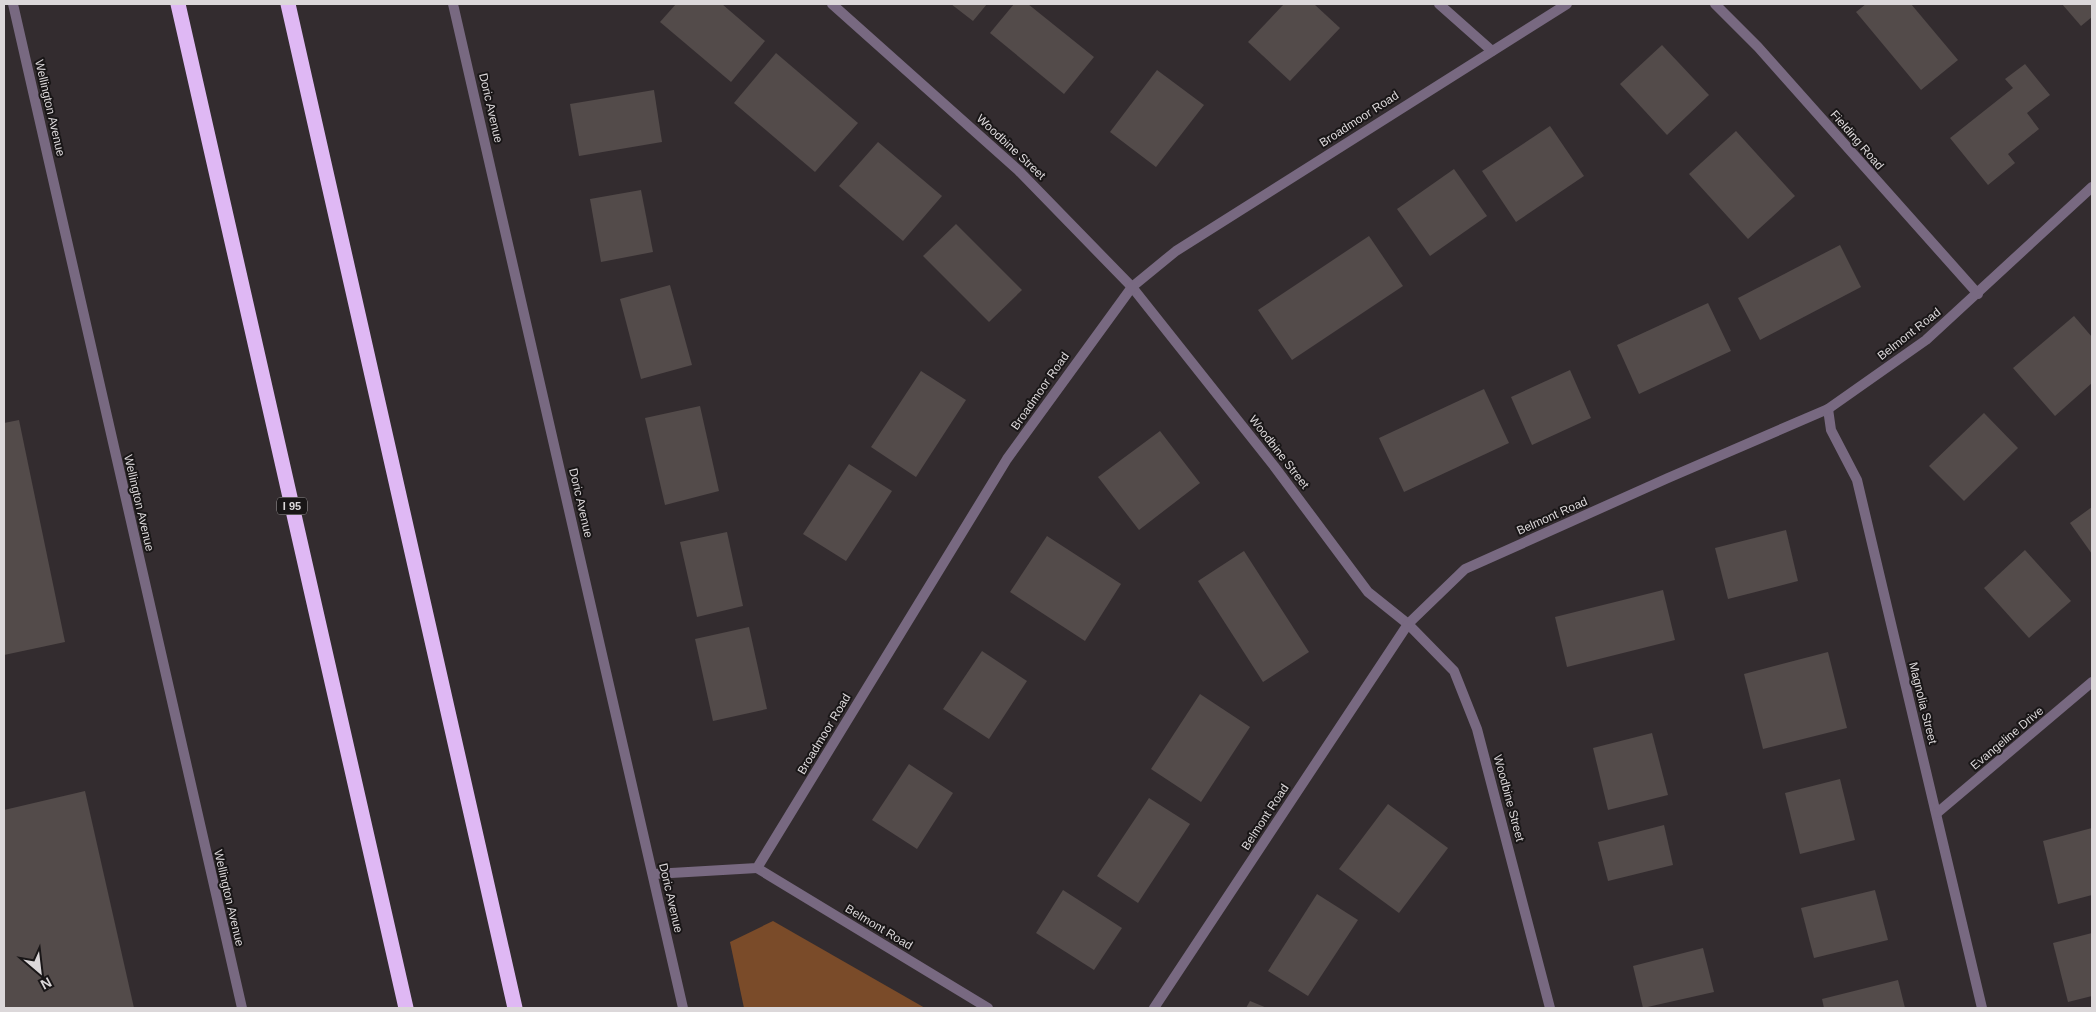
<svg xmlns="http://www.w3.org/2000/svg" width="2096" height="1012" font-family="Arial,sans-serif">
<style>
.green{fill:#7a4b29}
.building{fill:#534b4a}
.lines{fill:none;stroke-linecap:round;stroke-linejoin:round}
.street{stroke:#786981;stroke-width:10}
.highway{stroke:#dfb8f4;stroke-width:15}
.labels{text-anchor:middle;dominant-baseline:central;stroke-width:4;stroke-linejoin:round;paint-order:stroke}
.shield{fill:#191617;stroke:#a29ea0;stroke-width:1}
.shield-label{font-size:11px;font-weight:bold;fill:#dcd8da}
.street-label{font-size:12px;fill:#dcd8da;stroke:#191617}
</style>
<rect width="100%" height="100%" fill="#332c2f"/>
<!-- green -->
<path class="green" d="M773,921L925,1008H744L730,942Z"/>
<!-- building -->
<g class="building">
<path d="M676,4H722L765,41L731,82L660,22Z"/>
<path d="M951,4H987L973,21Z"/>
<path d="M1014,4H1028L1094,57L1064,94L990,33Z"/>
<path d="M1284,4H1314L1340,28L1290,81L1248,42Z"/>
<path d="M1866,4H1911L1958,60L1921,90L1856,12Z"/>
<path d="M2062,4H2092V17L2081,26Z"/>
<path d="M1662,45L1709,95L1667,135L1620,84Z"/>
<path d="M776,53L858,123L815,172L734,103Z"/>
<path d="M2025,64L2050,95L2027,113L2039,129L2008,154L2015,163L1988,185L1950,138L2013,88L2005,79Z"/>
<path d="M1157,70L1204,105L1156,167L1110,132Z"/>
<path d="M654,90L662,142L579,156L570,104Z"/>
<path d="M1550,126L1584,176L1516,222L1482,171Z"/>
<path d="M1736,131L1795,196L1748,239L1689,174Z"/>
<path d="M878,142L942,196L903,241L839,186Z"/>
<path d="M1454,169L1487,216L1430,256L1397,209Z"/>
<path d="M641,190L653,252L601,262L590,199Z"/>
<path d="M956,224L1022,290L989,322L923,256Z"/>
<path d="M1369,236L1403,286L1292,360L1258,310Z"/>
<path d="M1840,245L1861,287L1760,340L1738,298Z"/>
<path d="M670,285L692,365L641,379L620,299Z"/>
<path d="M1708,303L1731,351L1639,394L1617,345Z"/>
<path d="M2074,316L2092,337V383L2055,416L2013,368Z"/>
<path d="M1570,370L1591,418L1532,445L1511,397Z"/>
<path d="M921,371L966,400L916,477L871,447Z"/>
<path d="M1484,389L1509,443L1404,492L1379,438Z"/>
<path d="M700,406L719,491L665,505L645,418Z"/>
<path d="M1984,413L2018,448L1964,501L1929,466Z"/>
<path d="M19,420L65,642L4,655V423Z"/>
<path d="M1160,431L1200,483L1139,530L1098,477Z"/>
<path d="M849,464L892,491L846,561L803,534Z"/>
<path d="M2092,507V554L2070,523Z"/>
<path d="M1786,530L1798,581L1728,599L1715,548Z"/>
<path d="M727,532L743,606L697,617L680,542Z"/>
<path d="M1047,536L1121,584L1085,641L1010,592Z"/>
<path d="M2025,550L2071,601L2029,638L1984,588Z"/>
<path d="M1244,551L1309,652L1263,682L1198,581Z"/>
<path d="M1663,590L1675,640L1567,667L1555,617Z"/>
<path d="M749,627L767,709L713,721L695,639Z"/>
<path d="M982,651L1027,681L989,739L943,709Z"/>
<path d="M1828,652L1847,728L1763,749L1744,674Z"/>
<path d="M1200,694L1250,727L1201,802L1151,769Z"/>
<path d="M1652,733L1668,795L1608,810L1593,748Z"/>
<path d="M909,764L953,793L917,849L872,820Z"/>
<path d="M1840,779L1855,840L1800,854L1785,793Z"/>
<path d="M85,791L134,1008H4V810Z"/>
<path d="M1149,798L1190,824L1138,903L1097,876Z"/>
<path d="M1388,804L1448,848L1399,913L1339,869Z"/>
<path d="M1664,825L1673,865L1608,881L1598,842Z"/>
<path d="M2092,828V895L2058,904L2043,841Z"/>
<path d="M1063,890L1122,928L1094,970L1036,933Z"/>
<path d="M1875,890L1888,940L1814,958L1801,908Z"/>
<path d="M1317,894L1358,920L1308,996L1268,971Z"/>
<path d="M2092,933V996L2068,1002L2053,943Z"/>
<path d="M1703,948L1714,992L1643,1008L1633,966Z"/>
<path d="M1898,980L1905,1008H1824L1822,999Z"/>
<path d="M1250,1001L1267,1008H1246Z"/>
</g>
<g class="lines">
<!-- street -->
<g class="street">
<path d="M13,4L242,1008"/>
<path d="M453,4L683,1008"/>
<path d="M832,4L1018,170L1132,287L1274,466L1368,592L1408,624L1454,671L1477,729L1550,1008"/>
<path d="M1439,4L1492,51"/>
<path d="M1715,4L1758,47L1978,294"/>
<path d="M1828,409L1831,430L1857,480L1982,1008"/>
<path d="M1937,813L2092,682"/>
<path d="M757,868L988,1008"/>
<path d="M654,874L757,868L1007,459L1132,287L1176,251L1567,4"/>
<path d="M1154,1008L1408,624L1465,569L1668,478L1828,409L1926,340L2092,187"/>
</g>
<!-- highway -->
<g class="highway">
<path d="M178,4L406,1008"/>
<path d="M288,4L515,1008"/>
</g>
</g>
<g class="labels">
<!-- shield labels -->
<rect class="shield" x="277" y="497.5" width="30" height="17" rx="4"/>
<g class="shield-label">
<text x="292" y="506">I 95</text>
</g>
<!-- street labels -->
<g class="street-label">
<text transform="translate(50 108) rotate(77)">Wellington Avenue</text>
<text transform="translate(491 108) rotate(77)">Doric Avenue</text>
<text transform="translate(1359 119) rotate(-33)">Broadmoor Road</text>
<text transform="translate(1857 140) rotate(49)">Fielding Road</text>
<text transform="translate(1011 147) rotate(43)">Woodbine Street</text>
<text transform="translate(1909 334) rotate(-38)">Belmont Road</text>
<text transform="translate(1040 391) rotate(-55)">Broadmoor Road</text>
<text transform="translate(1279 452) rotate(52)">Woodbine Street</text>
<text transform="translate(139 503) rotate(77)">Wellington Avenue</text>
<text transform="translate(581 503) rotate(77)">Doric Avenue</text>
<text transform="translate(1552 516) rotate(-24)">Belmont Road</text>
<text transform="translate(1923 703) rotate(76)">Magnolia Street</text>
<text transform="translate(824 734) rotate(-59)">Broadmoor Road</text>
<text transform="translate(2007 738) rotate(-40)">Evangeline Drive</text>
<text transform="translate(1509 798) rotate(75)">Woodbine Street</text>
<text transform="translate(1265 817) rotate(-57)">Belmont Road</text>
<text transform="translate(229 898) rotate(77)">Wellington Avenue</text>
<text transform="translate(671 898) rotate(77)">Doric Avenue</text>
<text transform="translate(879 927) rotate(31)">Belmont Road</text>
</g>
</g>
<!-- border -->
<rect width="2096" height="1012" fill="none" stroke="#dcd8da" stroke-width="10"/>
<!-- north arrow -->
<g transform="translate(40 972) rotate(152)" stroke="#191617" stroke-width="4" paint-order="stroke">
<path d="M0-4L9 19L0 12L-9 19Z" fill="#dcd8da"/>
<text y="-8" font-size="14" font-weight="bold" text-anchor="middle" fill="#dcd8da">N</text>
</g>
</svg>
